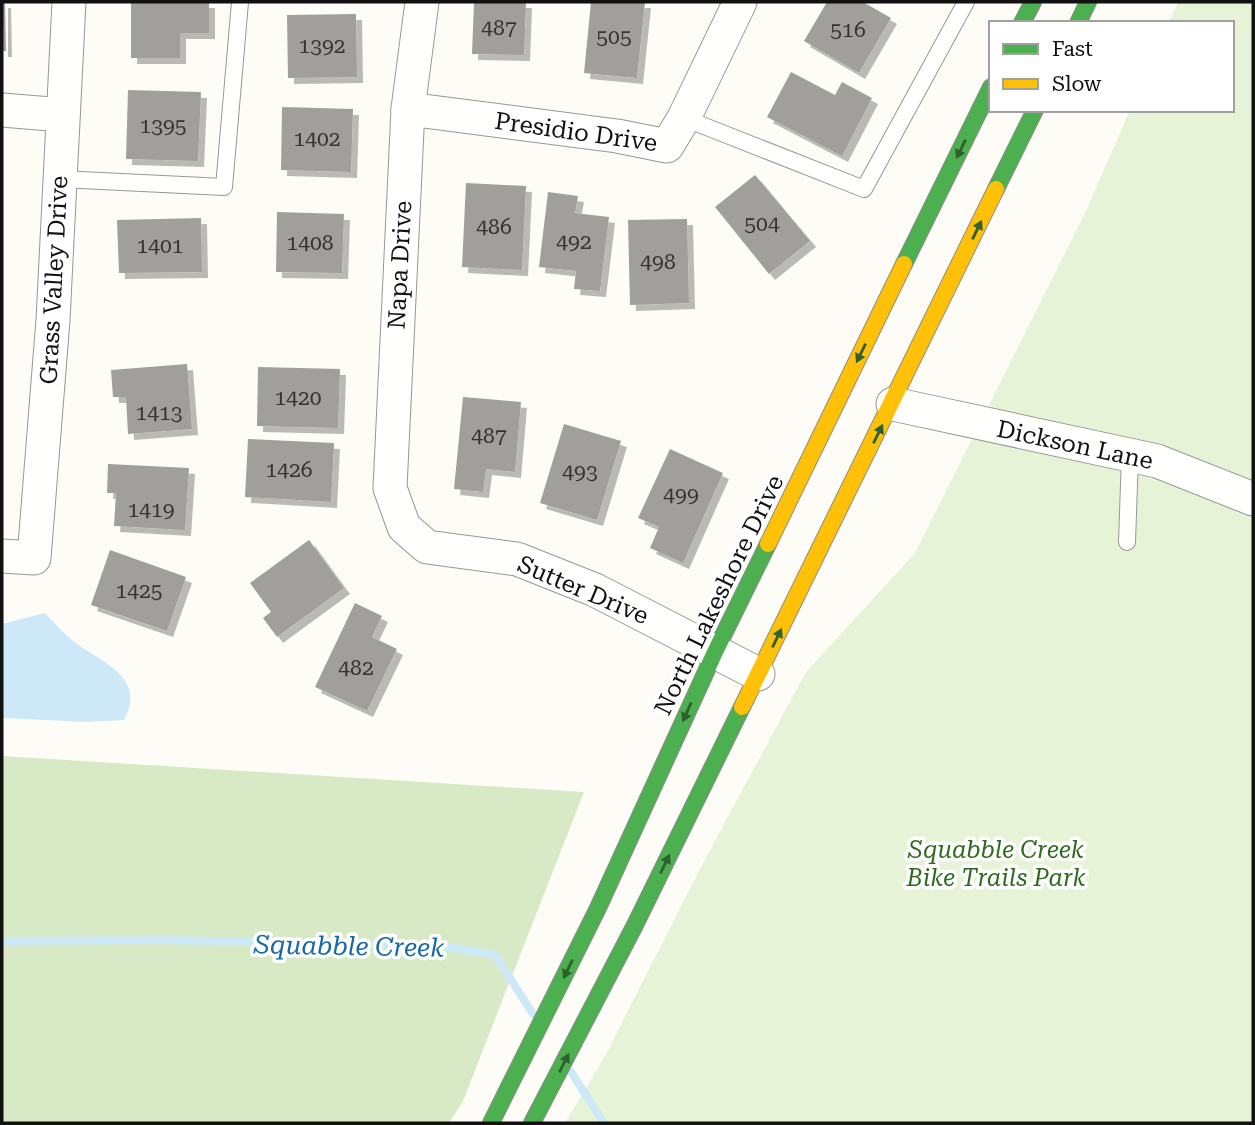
<svg xmlns="http://www.w3.org/2000/svg" width="1255" height="1125" font-family="'Roboto Serif',serif">
<style>
.green{fill:#e7f3d7}
.forest{fill:#d8eac5}
.water{fill:#cde8f7}
.lines{fill:none;stroke-linecap:round;stroke-linejoin:round}
.stream{stroke:#cde8f7;stroke-width:8}
.building{fill:#a19f9c;filter:url(#shadow)}
.lane-casing{stroke:#979795;stroke-width:18}
.street-casing{stroke:#979795;stroke-width:35}
.fast-casing{stroke:#8e8d8b;stroke-width:18}
.slow-casing{stroke:#8e8d8b;stroke-width:18}
.lane{stroke:#fffffe;stroke-width:16}
.street{stroke:#fffffe;stroke-width:33}
.fast{stroke:#4caf50;stroke-width:16}
.slow{stroke:#ffc107;stroke-width:16}
.oneway{fill:#2e6030}
.labels{text-anchor:middle;dominant-baseline:central;stroke-width:7;stroke-linejoin:round;paint-order:stroke}
.number-label{font-size:21px;fill:#353434}
.street-label{font-size:24px;fill:#111;stroke:#fff}
.park-label{font-size:24px;font-style:italic;fill:#2f6b1f;stroke:#fff}
.water-label{font-size:26px;font-style:italic;fill:#1768a6;stroke:#fff}
</style>
<defs>
<filter id="shadow"><feDropShadow dx="6" dy="6" stdDeviation="0" flood-color="#0004"/></filter>
</defs>
<rect width="100%" height="100%" fill="#fdfcf7"/>
<!-- green -->
<path class="green" d="M1178,2H1251L1253,6V1123H565L605,1056L703,863L806,672L915,553L1086,211L1130,110H1232V23H1169Z"/>
<!-- forest -->
<path class="forest" d="M2,756L584,792L463,1101L449,1123H2Z"/>
<!-- water -->
<path class="water" d="M45,613C55,624 65,635 77,644C104,663 147,679 124,720L87,722L2,718V624Z"/>
<g class="lines">
<!-- stream -->
<g class="stream">
<path d="M2,941L165,940L442,946L495,955L533,1014"/>
<path d="M571,1072L604,1123"/>
</g>
</g>
<!-- building -->
<g class="building">
<path d="M2,2H5L6,51H2Z"/>
<path d="M131,2H209V33H180V58H131Z"/>
<path d="M474,2H526L524,55L472,54Z"/>
<path d="M591,2H645L637,78L584,73Z"/>
<path d="M827,2H863L891,18L859,73L804,41Z"/>
<path d="M356,14L357,77L288,78L287,15Z"/>
<path d="M791,72L835,95L842,82L872,98L842,156L767,117Z"/>
<path d="M128,90L201,92L198,161L126,159Z"/>
<path d="M282,107L353,109L351,172L281,170Z"/>
<path d="M755,175L810,241L769,274L715,207Z"/>
<path d="M466,183L526,186L522,270L462,267Z"/>
<path d="M548,192L578,196L575,213L609,217L600,291L574,289L576,271L539,267Z"/>
<path d="M277,212L344,214L342,273L276,272Z"/>
<path d="M201,218L202,272L119,273L117,220Z"/>
<path d="M687,219L689,303L630,305L628,220Z"/>
<path d="M187,364L192,429L128,434L126,397H113L111,370Z"/>
<path d="M258,367L340,369L338,428L257,426Z"/>
<path d="M463,397L521,402L515,472L486,469L483,492L454,489Z"/>
<path d="M564,424L621,441L597,520L540,503Z"/>
<path d="M248,439L334,443L331,502L245,497Z"/>
<path d="M670,449L723,473L683,563L650,548L659,527L638,518Z"/>
<path d="M108,464L189,468L185,530L114,526L116,493H107Z"/>
<path d="M309,540L344,588L277,637L263,618L271,612L250,583Z"/>
<path d="M110,550L186,577L167,631L91,605Z"/>
<path d="M355,603L382,616L372,637L397,649L367,711L315,687Z"/>
</g>
<g class="lines">
<defs>
<g id="lane">
<path d="M684,118L864,189L966,2"/>
<path d="M60,179L224,187L240,2"/>
<path d="M1127,542L1130,456"/>
</g>
<g id="street">
<path d="M422,2L408,109L390,488L404,527L427,547L517,559L595,590L758,674"/>
<path d="M408,109L617,136L667,146L684,118L740,2"/>
<path d="M2,110L63,115"/>
<path d="M893,404L1157,461L1253,499"/>
<path d="M2,556L34,558L53,320L69,2"/>
</g>
<g id="fast">
<path d="M1022,23L1033,2"/>
<path d="M1078,23L1088,2"/>
<path d="M996,189L1035,110"/>
<path d="M904,264L991,87"/>
<path d="M491,1123L598,908L715,652L768,544"/>
<path d="M532,1123L635,925L742,707"/>
</g>
<g id="slow">
<path d="M768,544L904,264"/>
<path d="M742,707L996,189"/>
</g>
</defs>
<!-- lane casing -->
<use href="#lane" class="lane-casing"/>
<!-- street casing -->
<use href="#street" class="street-casing"/>
<!-- fast casing -->
<use href="#fast" class="fast-casing"/>
<!-- slow casing -->
<use href="#slow" class="slow-casing"/>
<!-- lane -->
<use href="#lane" class="lane"/>
<!-- street -->
<use href="#street" class="street"/>
<!-- fast -->
<use href="#fast" class="fast"/>
<!-- slow -->
<use href="#slow" class="slow"/>
</g>
<!-- one-way arrows -->
<defs><path id="oneway-solid" d="M-6-.8H1V-3.2L6.5 0L1 3.2V.8H-6Z" transform="scale(1.75)"/></defs>
<g class="oneway">
<use href="#oneway-solid" transform="translate(961 149) rotate(116)"/>
<use href="#oneway-solid" transform="translate(977 230) rotate(-64)"/>
<use href="#oneway-solid" transform="translate(861 353) rotate(116)"/>
<use href="#oneway-solid" transform="translate(878 434) rotate(-64)"/>
<use href="#oneway-solid" transform="translate(777 638) rotate(-64)"/>
<use href="#oneway-solid" transform="translate(687 712) rotate(114)"/>
<use href="#oneway-solid" transform="translate(665 864) rotate(-64)"/>
<use href="#oneway-solid" transform="translate(568 969) rotate(116)"/>
<use href="#oneway-solid" transform="translate(564 1063) rotate(-63)"/>
</g>
<g class="labels">
<!-- number labels -->
<g class="number-label">
<text x="499" y="28">487</text>
<text x="848" y="30">516</text>
<text x="614" y="37">505</text>
<text x="322" y="46">1392</text>
<text x="163" y="126">1395</text>
<text x="317" y="139">1402</text>
<text x="762" y="224">504</text>
<text x="494" y="227">486</text>
<text x="574" y="242">492</text>
<text x="310" y="243">1408</text>
<text x="160" y="246">1401</text>
<text x="658" y="262">498</text>
<text x="298" y="398">1420</text>
<text x="159" y="413">1413</text>
<text x="489" y="436">487</text>
<text x="289" y="470">1426</text>
<text x="580" y="472">493</text>
<text x="681" y="495">499</text>
<text x="151" y="510">1419</text>
<text x="139" y="591">1425</text>
<text x="356" y="668">482</text>
</g>
<!-- street labels -->
<g class="street-label">
<text transform="translate(576 132) rotate(8)">Presidio Drive</text>
<text transform="translate(400 265) rotate(-87)">Napa Drive</text>
<text transform="translate(54 280) rotate(-87)">Grass Valley Drive</text>
<text transform="translate(1075 445) rotate(12)">Dickson Lane</text>
<text transform="translate(583 590) rotate(23)">Sutter Drive</text>
<text transform="translate(719 595) rotate(-64)">North Lakeshore Drive</text>
</g>
<!-- park labels -->
<g class="park-label">
<text x="996" y="850">Squabble Creek<tspan x="996" dy="28">Bike Trails Park</tspan></text>
</g>
<!-- water labels -->
<g class="water-label">
<text transform="translate(349 946) rotate(1)">Squabble Creek</text>
</g>
</g>
<!-- border -->
<rect width="1255" height="1125" fill="none" stroke="#111111" stroke-width="7"/>
<!-- legend -->
<rect x="989" y="21" width="245" height="91" fill="#ffffff" stroke="#a0a0a0" stroke-width="2"/>
<rect x="1003" y="44" width="35" height="10" fill="#4caf50" stroke="#a0a0a0" stroke-width="2"/>
<text x="1052" y="56" font-size="21" fill="#111111">Fast</text>
<rect x="1003" y="79" width="35" height="10" fill="#ffc107" stroke="#a0a0a0" stroke-width="2"/>
<text x="1052" y="91" font-size="21" fill="#111111">Slow</text>
</svg>
